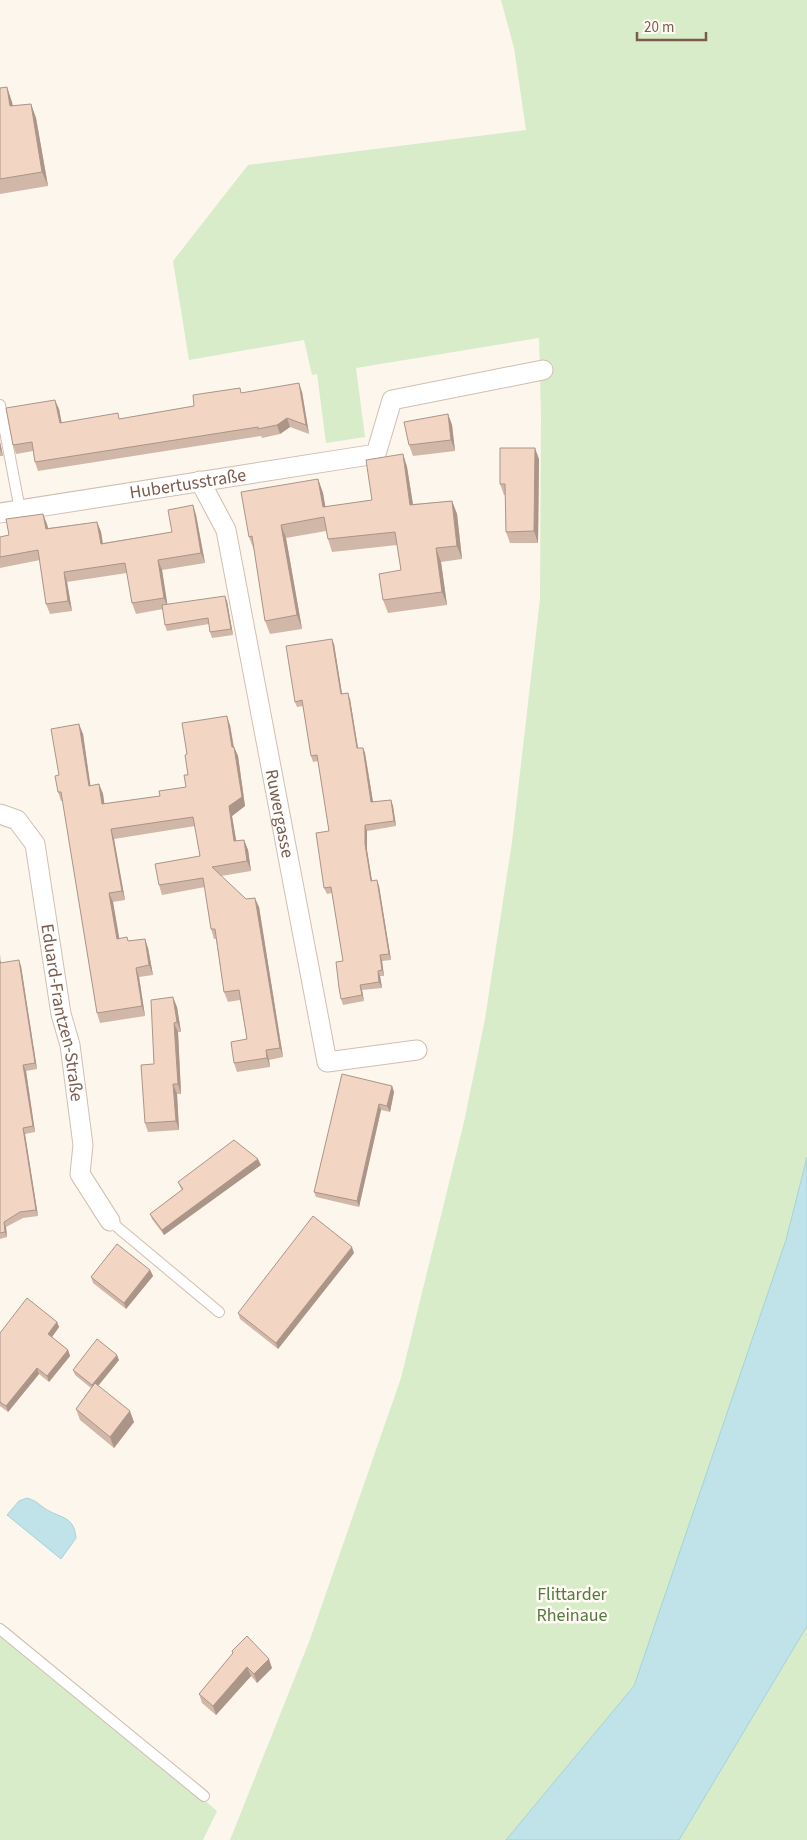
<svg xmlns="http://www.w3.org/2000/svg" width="807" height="1840" font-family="'Source Sans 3',sans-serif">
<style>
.green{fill:#d8ecc9}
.water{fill:#bfe3e8;stroke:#a5d3da}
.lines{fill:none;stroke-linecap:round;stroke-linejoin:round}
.lane-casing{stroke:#d1beb0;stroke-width:12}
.street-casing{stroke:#d1beb0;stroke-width:21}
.lane{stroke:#fff;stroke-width:10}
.street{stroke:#fff;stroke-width:19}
.wall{fill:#d1b7a8}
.shaded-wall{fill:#aa9588}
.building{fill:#f3d5c3;stroke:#aa9588}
.labels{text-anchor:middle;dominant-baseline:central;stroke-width:5;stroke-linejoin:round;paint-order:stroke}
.street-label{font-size:18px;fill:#7a5c4d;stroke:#fffaf3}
.park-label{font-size:18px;fill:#537a41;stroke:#fffaf3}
</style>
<rect width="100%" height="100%" fill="#fdf6ec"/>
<!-- green -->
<g class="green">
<path d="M501,0H807V1840H230L309,1642L401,1378L464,1122L485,1019L512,842L540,599L541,416L539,338L356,368L365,437L326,443L317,374L312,375L304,340L189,360L173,261L248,165L526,130L514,48Z"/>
<path d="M0,1627L217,1811L203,1840H0Z"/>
</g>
<!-- water -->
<g class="water">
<path d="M807,1157V1626L679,1840H506L634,1686L786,1240Z"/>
<path d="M27,1498C40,1502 40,1507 51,1512C66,1519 74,1519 76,1538L61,1559L7,1515L19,1501Z"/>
</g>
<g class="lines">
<defs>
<g id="lane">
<path d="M0,405L20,510"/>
<path d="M110,1221L219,1312"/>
<path d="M0,1629L204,1796"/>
</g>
<g id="street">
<path id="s1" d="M200,481L226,530L327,1062L417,1050"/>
<path id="s2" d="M0,513L376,454L392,400L543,370"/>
<path id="s3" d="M0,814L17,820L35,844L61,1014L70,1045L83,1145L80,1174L110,1221"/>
</g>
</defs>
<!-- lane casing -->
<use href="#lane" class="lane-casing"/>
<!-- street casing -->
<use href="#street" class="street-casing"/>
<!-- lane -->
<use href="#lane" class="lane"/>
<!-- street -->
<use href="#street" class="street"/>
</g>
<!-- wall -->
<g class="wall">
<path d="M7,87L13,106L31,104L36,118L48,186L0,194V88Z"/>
<path d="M302,392L309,434L290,427L280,434L262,438L261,436L38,471L35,462L33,451L16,454L13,445L59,409L62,423L120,419L194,406L242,393Z"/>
<path d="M448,414L452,425L455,451L413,456L409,445Z"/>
<path d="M0,442L3,456H0Z"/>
<path d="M403,454L407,467L413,504L452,501L457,514L462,559L441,562L447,605L388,613L383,600L401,570L397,545L332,552L328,539L326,531L286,538L302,629L270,634L265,621L254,550L249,537L318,479L323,493L325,507L372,500Z"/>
<path d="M539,459L538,543H510L506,532L505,495H504L500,484Z"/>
<path d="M193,505L196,515L205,563L162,570L167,604L227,601L233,635L212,638L210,632L209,624L167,631L165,625L163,609L136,614L132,603L127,573L67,582L72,611L50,614L46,604L40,560L0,568V537L9,535L47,524L48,528L97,522L101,532L103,543L172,532Z"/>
<path d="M334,644L342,694L350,699L358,748H363L365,753L373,802L391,800L393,806L396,826L367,831V850L372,881L379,886L391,960L382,961L384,976H380L382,988L362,990L364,1001L343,1005L341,999L343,961L332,893L327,894L324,888L329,831L318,761L313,762L311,756L303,706L297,707L295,702Z"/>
<path d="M230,725L234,747L238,756L245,806L232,816L236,841L244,840L248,850L251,871L221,876L246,899L259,907L283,1057L269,1060L270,1067L237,1072L234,1063L247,1039L240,1000L228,1002L224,992L216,939H214L211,929L205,887L162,895L159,885L200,856L195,826L114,839L125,900L113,902L119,939L129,941L145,939L148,948L153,975L139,977L145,1016L100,1023L97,1013L63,801H61L58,792L59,775L83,734L90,786L99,784L103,794L104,804L160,796L186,787L188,775L187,754Z"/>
<path d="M0,954L1,963L21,966L37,1069L26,1071L35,1132L25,1134L38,1216L23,1218L6,1227L7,1237L0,1239Z"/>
<path d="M177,1007L181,1032H178L181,1094H177L179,1130L148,1132L145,1123L154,1064Z"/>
<path d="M392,1086L394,1092L390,1112L381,1110L359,1207L316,1197L314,1192Z"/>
<path d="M261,1165L164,1235L152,1219L150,1214L182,1190L180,1187L178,1182Z"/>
<path d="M354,1253L278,1349L240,1319L238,1313Z"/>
<path d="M150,1270L153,1276L126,1309L93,1283L91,1277Z"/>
<path d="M57,1322L59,1327L52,1337L68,1350L70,1356L49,1382L39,1374L8,1412L0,1406V1333Z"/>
<path d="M119,1360L98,1386L134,1422L114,1448L80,1420L76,1409L91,1388L75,1375L73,1370Z"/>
<path d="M232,1651L272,1668L257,1683L251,1676L216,1715L202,1703L199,1694L233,1654Z"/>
</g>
<!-- shaded-wall -->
<g class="shaded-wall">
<path d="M7,87L12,102L16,120L10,106Z"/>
<path d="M31,104L36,118L48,186L42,172Z"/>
<path d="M299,383L302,392L309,434L306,425Z"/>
<path d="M55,400L59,409L63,432L60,423Z"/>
<path d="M448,414L452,425L455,451L451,440Z"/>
<path d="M287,418L290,427L280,434L277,425Z"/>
<path d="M0,442L3,456L0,449Z"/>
<path d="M535,448L539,459L538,543L534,531Z"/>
<path d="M403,454L407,467L415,518L410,505Z"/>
<path d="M318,479L323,493L328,521L323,507Z"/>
<path d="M452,501L457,514L462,559L457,546Z"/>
<path d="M193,505L196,515L205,563L201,553Z"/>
<path d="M43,514L47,524L50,539L46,529Z"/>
<path d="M97,522L101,532L104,554L101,544Z"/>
<path d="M281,525L286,538L302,629L297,615Z"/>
<path d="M436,548L441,562L447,605L442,592Z"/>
<path d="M158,560L162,570L168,608L164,598Z"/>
<path d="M64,572L67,582L72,611L68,601Z"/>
<path d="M225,596L227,601L233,635L231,629Z"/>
<path d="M332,639L334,644L343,700L341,694Z"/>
<path d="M348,693L350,699L359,754L357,748Z"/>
<path d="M227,716L230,725L235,756L232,747Z"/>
<path d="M79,724L83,734L92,796L89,786Z"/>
<path d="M234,747L238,756L245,806L232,816L238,851L234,841L229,806Z"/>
<path d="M363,748L365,753L374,808L371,802Z"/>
<path d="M99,784L103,794L106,814L102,804Z"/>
<path d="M391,800L393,806L396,826L394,821Z"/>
<path d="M365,825L367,831V850L373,887L371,881L365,844Z"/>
<path d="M111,829L114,839L125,900L122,891Z"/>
<path d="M244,840L248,850L251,871L247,861Z"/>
<path d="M377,880L379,886L391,960L389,954Z"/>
<path d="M109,893L113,902L121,948L117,939Z"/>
<path d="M255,898L259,907L283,1057L280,1048Z"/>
<path d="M145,939L148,948L153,975L149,965Z"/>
<path d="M380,955L382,961L384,976L382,970Z"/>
<path d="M19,960L21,966L37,1069L35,1063Z"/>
<path d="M136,968L139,977L145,1016L142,1006Z"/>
<path d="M378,971L380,976L382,988L379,982Z"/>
<path d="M360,985L362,990L364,1001L362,995Z"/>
<path d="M173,997L177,1007L181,1032L177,1022Z"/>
<path d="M174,1023L178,1032L181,1094L178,1084Z"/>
<path d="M266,1050L269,1060L270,1067L267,1058Z"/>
<path d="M23,1065L26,1071L35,1132L33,1126Z"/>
<path d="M173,1084L177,1094L179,1130L176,1121Z"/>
<path d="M392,1086L394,1092L390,1112L387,1106Z"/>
<path d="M379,1104L381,1110L359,1207L357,1201Z"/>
<path d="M23,1128L25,1134L38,1216L36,1210Z"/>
<path d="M258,1159L261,1165L164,1235L162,1230Z"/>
<path d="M4,1222L6,1227L7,1237L5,1232Z"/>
<path d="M352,1247L354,1253L278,1349L276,1343Z"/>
<path d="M150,1270L153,1276L126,1309L124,1303Z"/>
<path d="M57,1322L59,1327L50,1340L48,1334Z"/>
<path d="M68,1350L70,1356L49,1382L47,1376Z"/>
<path d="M117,1355L119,1360L94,1391L92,1385Z"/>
<path d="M37,1368L39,1374L8,1412L6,1406Z"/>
<path d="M130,1411L134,1422L114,1448L110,1437Z"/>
<path d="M269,1659L272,1668L257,1683L254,1674Z"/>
<path d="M247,1667L251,1676L216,1715L213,1706Z"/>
</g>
<!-- building -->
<g class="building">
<path d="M7,87L10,106L31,104L42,172L0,179V88Z"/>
<path d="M299,383L306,425L287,418L277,425L258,429V427L35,462L32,442L13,445L6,408L55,400L60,423L118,413L119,419L194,406L193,395L240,388L241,393Z"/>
<path d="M448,414L451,440L409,445L404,422Z"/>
<path d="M500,448H535L534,531L506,532L505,484H500Z"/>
<path d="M403,454L410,505L452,501L457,546L436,548L442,592L383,600L379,574L401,570L395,532L328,539L324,517L281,525L297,615L265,621L252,536L249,537L241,492L318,479L323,507L372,500L366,460Z"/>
<path d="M193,505L201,553L158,560L164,598L132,603L125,563L64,572L68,601L46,604L38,550L0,557V537L9,535L6,519L43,514L46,529L97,522L101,544L172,532L168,510Z"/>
<path d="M225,596L231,629L210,632L208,618L165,625L162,605Z"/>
<path d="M332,639L341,694L348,693L357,748H363L371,802L391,800L394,821L365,825V844L371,881L377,880L389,954L380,955L382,970L378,971L379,982L360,985L362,995L341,999L339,988L336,962L343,961L331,887L324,888L316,833L329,831L317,755L311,756L302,700L295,702L286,646Z"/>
<path d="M227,716L232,747H234L242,797L229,806L234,841L244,840L247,861L212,867L246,899L255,898L280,1048L266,1050L267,1058L234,1063L231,1042L247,1039L239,990L224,992L215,929H211L203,878L159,885L155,864L200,856L193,817L111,829L122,891L109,893L117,939L127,937L128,941L145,939L149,965L136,968L142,1006L97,1013L61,792H58L55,776L59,775L51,729L79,724L89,786L99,784L102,804L160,796L159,791L186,787L184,775H188L185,755L187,754L182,723Z"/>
<path d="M19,960L35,1063L23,1065L33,1126L23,1128L36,1210L20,1212L4,1222L5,1232L0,1233V961V963Z"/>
<path d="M173,997L177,1022L174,1023L178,1084H173L176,1121L145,1123L141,1065L154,1064L151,1000Z"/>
<path d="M342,1074L392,1086L387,1106L379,1104L357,1201L314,1192Z"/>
<path d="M234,1140L258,1159L162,1230L150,1214L183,1189L178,1182Z"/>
<path d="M313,1216L352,1247L276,1343L238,1313Z"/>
<path d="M117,1244L150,1270L124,1303L91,1277Z"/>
<path d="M27,1298L57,1322L48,1334L68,1350L47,1376L37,1368L6,1406L0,1402V1333Z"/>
<path d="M97,1339L117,1355L92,1385L73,1370Z"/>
<path d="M95,1383L130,1411L110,1437L76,1409Z"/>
<path d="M247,1636L269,1659L254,1674L247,1667L213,1706L199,1694L233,1653L232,1651Z"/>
</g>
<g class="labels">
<!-- street labels -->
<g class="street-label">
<text stroke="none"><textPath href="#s2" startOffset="190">Hubertusstraße</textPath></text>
<text stroke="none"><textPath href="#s1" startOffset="344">Ruwergasse</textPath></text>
<text stroke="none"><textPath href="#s3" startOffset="219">Eduard-Frantzen-Straße</textPath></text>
</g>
<!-- park labels -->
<g class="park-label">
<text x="572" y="1594">Flittarder<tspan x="572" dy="21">Rheinaue</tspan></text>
</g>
</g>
<!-- scale -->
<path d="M637 32v8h69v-8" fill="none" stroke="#7a5c4d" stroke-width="2.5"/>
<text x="644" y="32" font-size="15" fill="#7a5c4d" stroke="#fffaf3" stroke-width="4" paint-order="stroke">20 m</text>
</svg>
